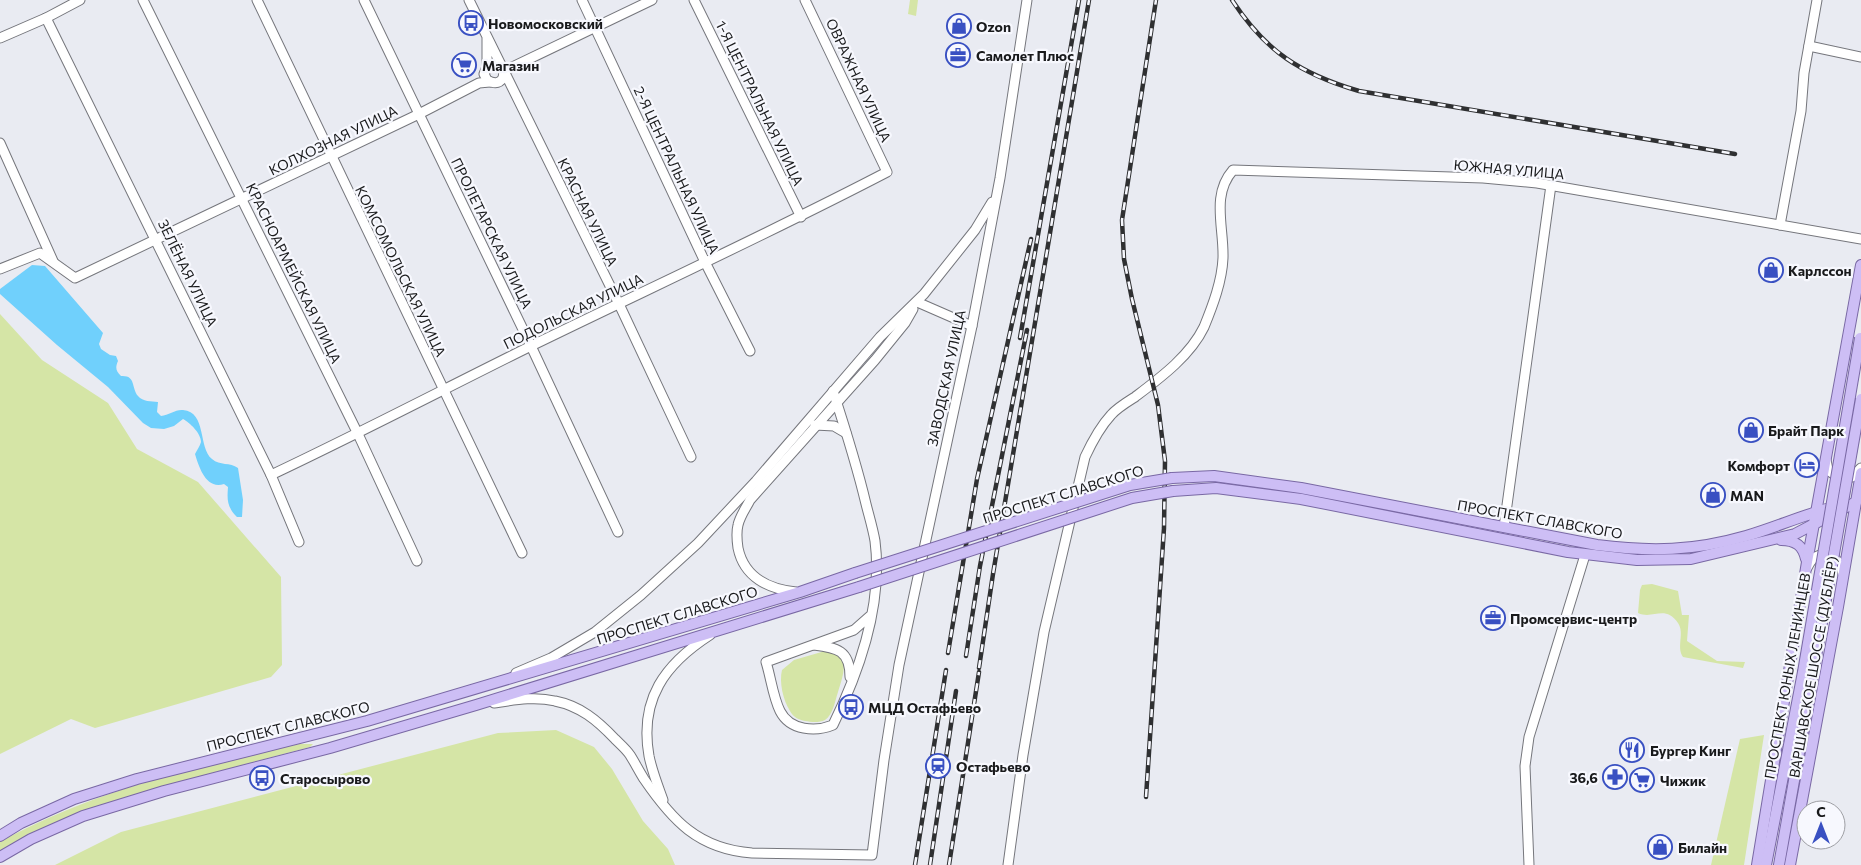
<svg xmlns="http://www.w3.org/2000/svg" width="1861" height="865" font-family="Commissioner,sans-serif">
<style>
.green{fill:#d5e5a6}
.water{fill:#70d0fc}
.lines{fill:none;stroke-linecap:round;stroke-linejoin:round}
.minor-casing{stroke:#75767c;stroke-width:11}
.major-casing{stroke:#7968a4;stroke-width:12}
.minor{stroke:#fff;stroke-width:9}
.major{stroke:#cdbef5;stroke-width:10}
.rail-casing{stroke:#2f3032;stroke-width:4.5}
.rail{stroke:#f7f8fe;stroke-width:2.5;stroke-dasharray:8;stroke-linecap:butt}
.major-bridge-casing{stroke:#7968a4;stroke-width:12;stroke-linecap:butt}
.major-bridge{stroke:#cdbef5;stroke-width:10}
.labels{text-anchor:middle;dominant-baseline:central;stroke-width:4.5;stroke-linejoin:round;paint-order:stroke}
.poi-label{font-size:14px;font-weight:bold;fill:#191a1c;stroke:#f7f8fe;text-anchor:start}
.street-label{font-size:14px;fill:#191a1c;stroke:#f7f8fe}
</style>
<rect width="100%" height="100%" fill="#e9ebf2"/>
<!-- green -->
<g class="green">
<path d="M910,0H918L916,16L908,14Z"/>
<path d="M0,314L42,360L108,403L137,449L198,482L281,577L282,665L271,677L95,728L71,719L0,754Z"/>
<path d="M1652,584L1678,591L1682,615H1689L1687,641L1717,661L1745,662L1743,668L1683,657C1676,647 1685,633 1678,623C1665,604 1653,620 1638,613L1640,590L1642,585Z"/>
<path d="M825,651C853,650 843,676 838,692C835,701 833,715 825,720C819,723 811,722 805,721C799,720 793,717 790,711C783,700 779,682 782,670L794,660Z"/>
<path d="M556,730L594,747L612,769L643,821L668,849L675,865H55L121,832L498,733Z"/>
<path d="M1764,735L1744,865H1711L1740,739Z"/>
<path d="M299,744H313L310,747L163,786L0,853V842C92,791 197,766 299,744Z"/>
</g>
<!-- water -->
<path class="water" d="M32,265L45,266L103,333L99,344L101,349L110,355L116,356L118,361C115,368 116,371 121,376C136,375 131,387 138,396C143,402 151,401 158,402L157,412L161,416C169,415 176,409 183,410C207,412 198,448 212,459C220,466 230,462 238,468L243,500L242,517H237C227,507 227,500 228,487L224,484C206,490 199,467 195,454C197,450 200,446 201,442C201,433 190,423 183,419L174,426L164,429L151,428L143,423L108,387L57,345L0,294V289Z"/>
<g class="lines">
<defs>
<g id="minor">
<path d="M143,0L358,434L417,561"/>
<path d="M257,0L522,553"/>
<path d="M364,0L531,346L618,532"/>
<path d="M469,0L504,71L503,78C499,84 494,84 487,80L484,74L487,67V37"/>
<path d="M582,0L705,262L750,351"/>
<path d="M694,0L801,217"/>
<path d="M46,18L271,475L299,542"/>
<path d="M0,38L46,18L80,0"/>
<path d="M1809,46L1861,57"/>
<path d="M504,71L652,0"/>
<path d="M505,73L619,304L691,457"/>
<path d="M0,143L53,261"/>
<path d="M1780,225L1801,111L1804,73L1817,0"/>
<path d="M0,269L40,253L75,278L419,114L479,83L490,82"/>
<path d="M917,302L972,326"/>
<path d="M833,391C845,428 857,466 866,504C869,516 873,529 875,541C883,603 860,670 833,725C816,732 790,731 780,711C773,697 771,678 766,662L854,630L871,615"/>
<path d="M815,425L834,426L846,433"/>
<path d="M1826,460L1828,470L1839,478L1852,477L1861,468"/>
<path d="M271,475C358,434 444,389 531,346C650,288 770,233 887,172L805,0"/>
<path d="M1504,527L1551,185"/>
<path d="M1807,568C1817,546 1839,552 1843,574"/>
<path d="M796,592C768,589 744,577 738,548C737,541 736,533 738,525C740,516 746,508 750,500L875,360L905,323L913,309"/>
<path d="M814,645C837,648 850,650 850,677"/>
<path d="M516,673L551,658L595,632L641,595L698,543L756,481L880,337L924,294L975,230L992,202"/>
<path d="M494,703C514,700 535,696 555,701C580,706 597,720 615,739C620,744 626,749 630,755C635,763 639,771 644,779C672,820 698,849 752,853L872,855L884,760L899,665L972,326L1000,178L1027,0"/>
<path d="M663,800C658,786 652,771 649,756C639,699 665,664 710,635"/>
<path d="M1008,865L1023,755L1044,632L1085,457C1092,442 1099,428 1111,415C1117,408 1127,402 1135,397C1160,378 1190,356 1204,327C1213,305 1222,281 1223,258C1224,227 1211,195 1233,170L1483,178L1537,183L1861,239"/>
<path d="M1529,865L1525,766L1529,737L1585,555"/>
</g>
<g id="major">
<path d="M1172,478L1214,476L1301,488L1597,545C1651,552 1694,551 1746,536C1777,527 1807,513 1838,506"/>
<path d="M1173,491L1216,488L1301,499L1568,552L1637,560L1691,559L1795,534L1856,502"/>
<path d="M1781,540C1796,540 1803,546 1806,559"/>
<path d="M0,836L21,823L74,799L137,779L367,721L800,592L855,573"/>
<path d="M0,857L31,839L83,816L164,791L330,748L476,705L859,587"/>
<path d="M1757,865L1807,562L1861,265"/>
<path d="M1766,865L1803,672"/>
<path d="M1779,865L1813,674"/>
<path d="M1790,865L1838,607L1861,473"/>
</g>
</defs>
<!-- minor casing -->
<use href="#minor" class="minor-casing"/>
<!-- major casing -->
<use href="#major" class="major-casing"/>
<!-- minor -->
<use href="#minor" class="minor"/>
<!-- major -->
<use href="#major" class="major"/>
<defs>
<g id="rail">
<path d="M1232,0C1266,52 1301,74 1359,91L1735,154"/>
<path d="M1020,338L1079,0"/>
<path d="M948,653L977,479L1031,239"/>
<path d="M966,656L980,566L1027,330"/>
<path d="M979,668L993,574L1089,0"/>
<path d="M1146,797L1164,528L1165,461L1158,405L1132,299L1124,259L1122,220L1156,0"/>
<path d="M915,865L946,670"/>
<path d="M930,865L956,691"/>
<path d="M949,865L979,672"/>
</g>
</defs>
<!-- rail casing -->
<use href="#rail" class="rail-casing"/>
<!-- rail -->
<use href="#rail" class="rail"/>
<defs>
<g id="major-bridge">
<path d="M855,573L1130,485L1172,478"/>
<path d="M859,587L1132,498L1173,491"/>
<path d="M1803,672L1860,338"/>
<path d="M1813,674L1861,399"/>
</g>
</defs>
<!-- major-bridge casing -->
<use href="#major-bridge" class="major-bridge-casing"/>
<!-- major-bridge -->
<use href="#major-bridge" class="major-bridge"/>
</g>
<!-- icons -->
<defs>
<symbol id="bus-ring" viewBox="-11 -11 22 22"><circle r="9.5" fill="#f7f8fe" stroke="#3950c2" stroke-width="1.5"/><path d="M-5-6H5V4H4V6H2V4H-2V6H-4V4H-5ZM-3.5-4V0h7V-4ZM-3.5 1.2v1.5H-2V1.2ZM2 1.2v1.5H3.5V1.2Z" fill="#3950c2"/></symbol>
<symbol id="shop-ring" viewBox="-11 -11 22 22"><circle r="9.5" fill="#f7f8fe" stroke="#3950c2" stroke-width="1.5"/><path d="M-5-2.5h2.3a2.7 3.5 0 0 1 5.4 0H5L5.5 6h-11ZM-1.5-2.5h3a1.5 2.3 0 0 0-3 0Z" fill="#3950c2"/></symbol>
<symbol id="office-ring" viewBox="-11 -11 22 22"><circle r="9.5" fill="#f7f8fe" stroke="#3950c2" stroke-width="1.5"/><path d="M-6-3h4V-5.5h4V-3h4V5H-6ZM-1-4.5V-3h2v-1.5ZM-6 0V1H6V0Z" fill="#3950c2"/></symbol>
<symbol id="supermarket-ring" viewBox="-11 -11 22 22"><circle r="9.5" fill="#f7f8fe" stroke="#3950c2" stroke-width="1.5"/><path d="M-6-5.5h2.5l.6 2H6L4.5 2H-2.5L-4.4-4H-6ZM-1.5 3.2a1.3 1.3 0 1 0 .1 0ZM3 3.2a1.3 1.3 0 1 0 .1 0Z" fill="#3950c2"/></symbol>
<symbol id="hotel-ring" viewBox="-11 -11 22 22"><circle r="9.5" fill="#f7f8fe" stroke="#3950c2" stroke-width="1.5"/><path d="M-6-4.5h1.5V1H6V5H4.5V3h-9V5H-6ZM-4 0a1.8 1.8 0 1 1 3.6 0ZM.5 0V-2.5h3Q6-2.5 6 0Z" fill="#3950c2"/></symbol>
<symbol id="restaurant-ring" viewBox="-11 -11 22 22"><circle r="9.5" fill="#f7f8fe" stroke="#3950c2" stroke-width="1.5"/><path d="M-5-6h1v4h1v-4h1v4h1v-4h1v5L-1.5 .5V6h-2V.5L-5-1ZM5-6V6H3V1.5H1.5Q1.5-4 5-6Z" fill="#3950c2"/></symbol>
<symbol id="station-ring" viewBox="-11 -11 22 22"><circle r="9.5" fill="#f7f8fe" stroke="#3950c2" stroke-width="1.5"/><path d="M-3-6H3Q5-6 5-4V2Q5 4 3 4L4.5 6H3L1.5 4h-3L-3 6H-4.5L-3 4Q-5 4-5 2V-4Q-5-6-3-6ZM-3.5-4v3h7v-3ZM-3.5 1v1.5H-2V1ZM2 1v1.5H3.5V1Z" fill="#3950c2"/></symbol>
<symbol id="pharmacy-ring" viewBox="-11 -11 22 22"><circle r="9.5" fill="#f7f8fe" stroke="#3950c2" stroke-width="1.5"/><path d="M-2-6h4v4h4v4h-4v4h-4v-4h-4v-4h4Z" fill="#3950c2"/></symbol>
</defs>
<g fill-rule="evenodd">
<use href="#bus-ring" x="457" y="9" width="28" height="28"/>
<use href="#shop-ring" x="945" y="12" width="28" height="28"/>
<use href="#office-ring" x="944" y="41" width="28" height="28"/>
<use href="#supermarket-ring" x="450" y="51" width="28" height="28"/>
<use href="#shop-ring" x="1757" y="256" width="28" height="28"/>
<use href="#shop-ring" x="1737" y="416" width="28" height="28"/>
<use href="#hotel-ring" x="1793" y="451" width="28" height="28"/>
<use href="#shop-ring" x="1699" y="481" width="28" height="28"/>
<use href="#office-ring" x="1479" y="604" width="28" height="28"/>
<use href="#bus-ring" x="837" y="693" width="28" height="28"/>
<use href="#restaurant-ring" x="1618" y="736" width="28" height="28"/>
<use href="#station-ring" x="924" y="752" width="28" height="28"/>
<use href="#pharmacy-ring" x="1601" y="763" width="28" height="28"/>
<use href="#bus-ring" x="248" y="764" width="28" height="28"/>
<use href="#supermarket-ring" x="1628" y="766" width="28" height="28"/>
<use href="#shop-ring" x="1646" y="833" width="28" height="28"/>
</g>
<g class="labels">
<!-- poi labels -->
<g class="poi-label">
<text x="488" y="23">Новомосковский</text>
<text x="976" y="26">Ozon</text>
<text x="976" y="55">Самолет Плюс</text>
<text x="482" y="65">Магазин</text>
<text x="1788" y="270">Карлссон</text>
<text x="1768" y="430">Брайт Парк</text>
<text x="1790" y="465" text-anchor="end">Комфорт</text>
<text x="1730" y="495">MAN</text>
<text x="1510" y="618">Промсервис-центр</text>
<text x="868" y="707">МЦД Остафьево</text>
<text x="1650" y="750">Бургер Кинг</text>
<text x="956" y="766">Остафьево</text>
<text x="1598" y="777" text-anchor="end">36,6</text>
<text x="280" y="778">Старосырово</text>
<text x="1660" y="780">Чижик</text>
<text x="1678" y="847">Билайн</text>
</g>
<!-- street labels -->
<g class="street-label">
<text transform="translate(859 80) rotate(65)">ОВРАЖНАЯ УЛИЦА</text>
<text transform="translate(760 103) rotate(64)">1-Я ЦЕНТРАЛЬНАЯ УЛИЦА</text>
<text transform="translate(333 140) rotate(-26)">КОЛХОЗНАЯ УЛИЦА</text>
<text transform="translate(1509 169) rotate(5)">ЮЖНАЯ УЛИЦА</text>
<text transform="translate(677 170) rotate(65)">2-Я ЦЕНТРАЛЬНАЯ УЛИЦА</text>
<text transform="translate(588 212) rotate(64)">КРАСНАЯ УЛИЦА</text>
<text transform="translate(492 233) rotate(64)">ПРОЛЕТАРСКАЯ УЛИЦА</text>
<text transform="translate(401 271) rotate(64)">КОМСОМОЛЬСКАЯ УЛИЦА</text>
<text transform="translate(188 273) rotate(64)">ЗЕЛЁНАЯ УЛИЦА</text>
<text transform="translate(294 273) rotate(64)">КРАСНОАРМЕЙСКАЯ УЛИЦА</text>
<text transform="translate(573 311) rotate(-26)">ПОДОЛЬСКАЯ УЛИЦА</text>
<text transform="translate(946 378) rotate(-78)">ЗАВОДСКАЯ УЛИЦА</text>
<text transform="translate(1063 494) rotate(-17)">ПРОСПЕКТ СЛАВСКОГО</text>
<text transform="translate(1540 519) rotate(10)">ПРОСПЕКТ СЛАВСКОГО</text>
<text transform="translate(677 615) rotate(-17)">ПРОСПЕКТ СЛАВСКОГО</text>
<text transform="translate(1813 667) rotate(-80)">ВАРШАВСКОЕ ШОССЕ (ДУБЛЁР)</text>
<text transform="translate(1787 676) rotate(-80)">ПРОСПЕКТ ЮНЫХ ЛЕНИНЦЕВ</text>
<text transform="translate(288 726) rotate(-14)">ПРОСПЕКТ СЛАВСКОГО</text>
</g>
</g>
<!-- north arrow -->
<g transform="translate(1821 825)"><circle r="24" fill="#f7f8fe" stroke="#9e9fa4"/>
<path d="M0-4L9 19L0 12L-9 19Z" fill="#3950c2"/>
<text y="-8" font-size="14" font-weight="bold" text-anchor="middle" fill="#191a1c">С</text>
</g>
</svg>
